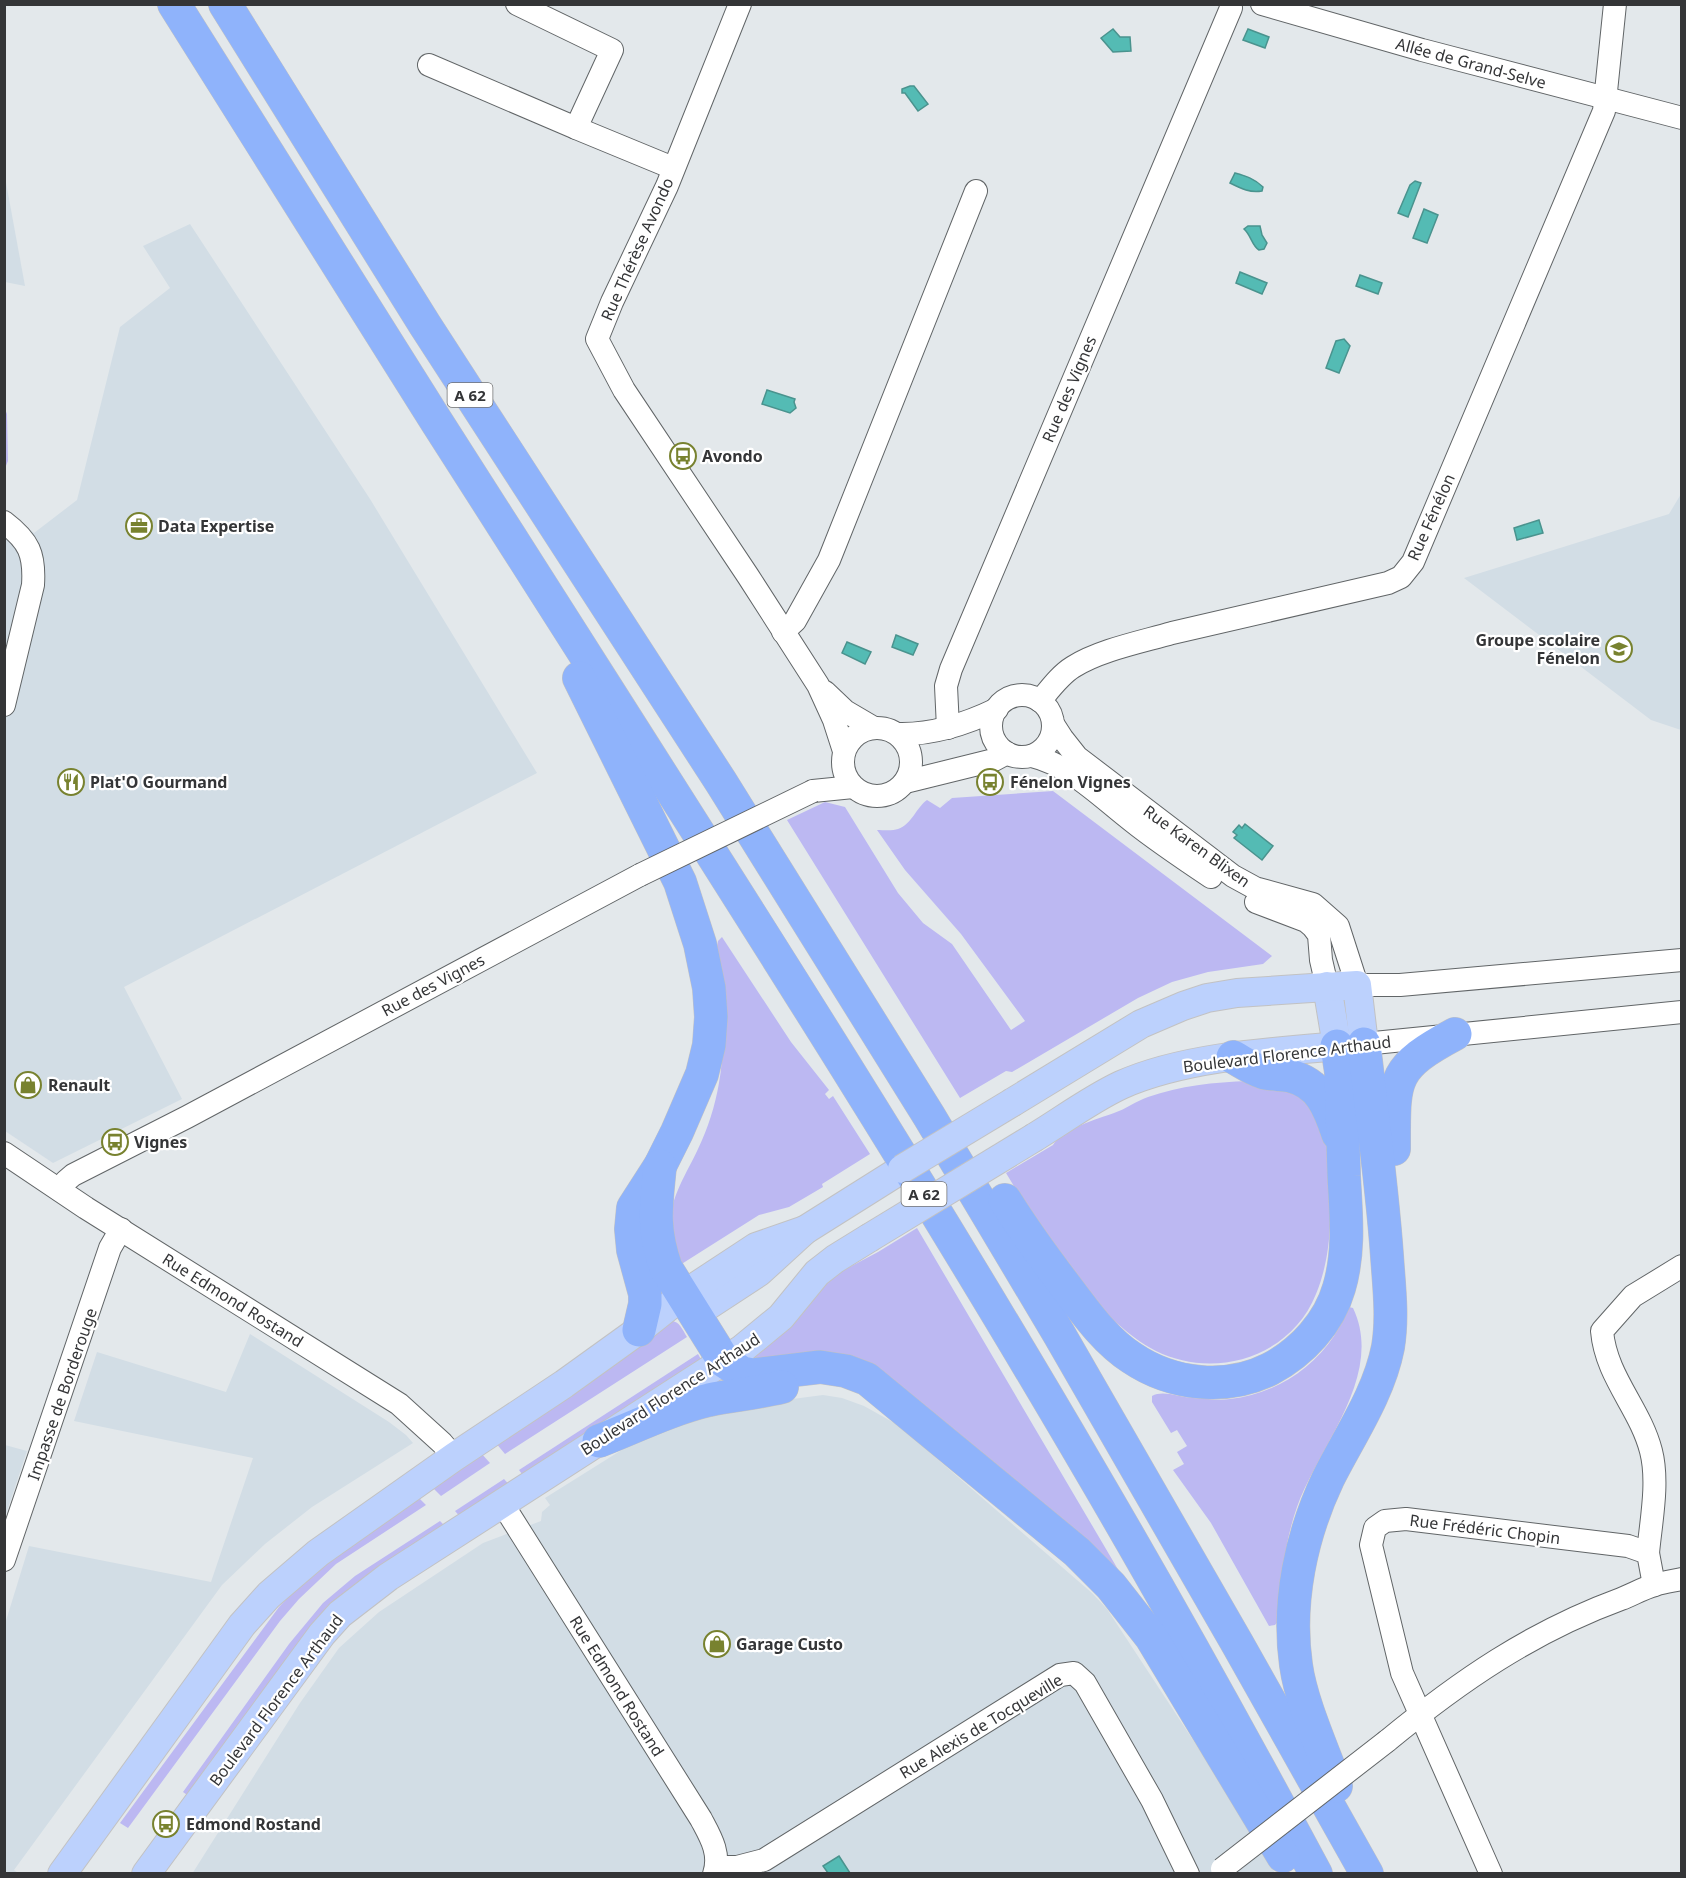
<svg xmlns="http://www.w3.org/2000/svg" width="1686" height="1878" font-family="'Noto Sans',sans-serif">
<style>
.built{fill:#d2dde5}
.green{fill:#bcb8f2}
.water{fill:#54bbb4;stroke:#4a938e;stroke-width:1.5}
.lines{fill:none;stroke-linecap:round;stroke-linejoin:round}
.minor-casing{stroke:#616567;stroke-width:24}
.major-casing{stroke:#c2c2c3;stroke-width:30}
.highway-casing{stroke:#c2c2c3;stroke-width:34}
.minor{stroke:#fff;stroke-width:22}
.major{stroke:#bcd1fd;stroke-width:28}
.highway{stroke:#8fb3fb;stroke-width:33}
.minor-bridge-casing{stroke:#616567;stroke-width:24;stroke-linecap:butt}
.major-bridge-casing{stroke:#c2c2c3;stroke-width:30;stroke-linecap:butt}
.minor-bridge{stroke:#fff;stroke-width:22}
.major-bridge{stroke:#bcd1fd;stroke-width:28}
.labels{text-anchor:middle;dominant-baseline:central;stroke-width:4.5;stroke-linejoin:round;paint-order:stroke}
.shield{fill:#fff;stroke:#717273;stroke-width:1.5}
.shield-label{font-size:15px;font-weight:bold;fill:#343537}
.street-label{font-size:16px;fill:#343537;stroke:#fff}
.poi-label{font-size:16px;font-weight:bold;fill:#343537;stroke:#fff;text-anchor:start}
</style>
<rect width="100%" height="100%" fill="#e3e8eb"/>
<!-- built -->
<g class="built">
<path d="M4,177H5L25,286L5,282Z"/>
<path d="M190,224L370,499L537,773L124,987L182,1099L53,1163L5,1131L4,509L34,533L77,500L120,327L170,288L143,246Z"/>
<path d="M1681,494L1682,730H1681L1651,720L1464,578L1669,514Z"/>
<path d="M250,1334L389,1422L406,1435L413,1443L312,1507L265,1544L222,1585L14,1870L18,1873H5V1624L29,1546L211,1582L253,1458L74,1421L97,1352L226,1392Z"/>
<path d="M823,1395L842,1398L864,1406L898,1425L1092,1593L1107,1609L1241,1813L1275,1873L192,1874L300,1703L339,1648L379,1612L483,1543L541,1521L542,1512L550,1505L545,1498L660,1426L785,1400Z"/>
<path d="M5,1445L27,1451L5,1517L4,1445Z"/>
</g>
<!-- green -->
<g class="green">
<path d="M5,409L7,414L8,461L5,468Z"/>
<path d="M1053,791L1272,956L1263,964L1208,972L1172,982L1138,998L1012,1072L1006,1071L960,1098L787,820L825,802L845,807L898,893L923,923L952,944L1011,1030L1025,1021L961,934L905,870L877,830C883,830 893,831 898,829C912,824 916,808 927,800L940,808L952,798Z"/>
<path d="M722,937L791,1042L829,1090L825,1094L829,1099L833,1096L870,1154L822,1184L823,1187L789,1207L759,1215L680,1265C677,1253 670,1238 670,1225C670,1197 687,1173 698,1149C708,1128 715,1106 719,1083C727,1040 719,995 716,951L718,941Z"/>
<path d="M1249,1081L1296,1088C1305,1100 1316,1111 1323,1124C1328,1133 1328,1166 1329,1178C1332,1216 1331,1258 1316,1294C1291,1357 1215,1380 1156,1351C1120,1333 1072,1281 1050,1247C1034,1223 1021,1197 1006,1173L1053,1145C1063,1129 1097,1119 1114,1113C1126,1109 1136,1101 1148,1097C1180,1086 1214,1082 1249,1081Z"/>
<path d="M917,1228L1126,1583L894,1383L746,1357L829,1278L878,1252Z"/>
<path d="M1349,1307L1353,1308C1385,1375 1319,1446 1297,1507C1284,1544 1281,1581 1279,1620L1275,1625L1269,1626L1211,1523L1173,1470L1184,1464L1177,1452L1187,1446L1177,1430L1171,1433L1152,1402V1396C1163,1390 1179,1397 1192,1398C1204,1398 1218,1401 1230,1399C1271,1395 1311,1371 1334,1336C1340,1327 1344,1317 1349,1307Z"/>
<path d="M670,1321C679,1320 682,1329 687,1337L505,1454L495,1442Z"/>
<path d="M698,1354L702,1361L525,1478L519,1470Z"/>
<path d="M480,1452L490,1463L441,1496L431,1486Z"/>
<path d="M504,1479L511,1487L462,1519L455,1511Z"/>
<path d="M417,1496L426,1505L336,1564L299,1599L280,1621L128,1828L120,1823L279,1607L311,1573Z"/>
<path d="M440,1521L447,1528L388,1566L190,1797L183,1792L289,1644L323,1603L355,1576Z"/>
</g>
<!-- water -->
<g class="water">
<path d="M1113,29L1120,37H1130L1131,51L1113,52L1101,38Z"/>
<path d="M1248,29L1269,37L1265,48L1243,40Z"/>
<path d="M910,86H914L928,104L918,111L905,93H902V89Z"/>
<path d="M1235,173C1246,176 1255,179 1263,187L1262,191C1250,193 1242,189 1230,183Z"/>
<path d="M1415,181L1421,183L1408,217L1398,213L1410,185Z"/>
<path d="M1424,209L1438,215L1427,243L1413,238Z"/>
<path d="M1248,226H1260L1262,235L1267,243L1264,249L1259,250C1252,246 1251,235 1244,229Z"/>
<path d="M1240,272L1267,283L1262,294L1236,283Z"/>
<path d="M1360,275L1382,283L1378,294L1356,286Z"/>
<path d="M1344,339L1350,346L1339,373L1326,368L1336,341Z"/>
<path d="M767,390L795,399L794,402L796,408L790,413L762,404Z"/>
<path d="M1539,520L1543,533L1517,540L1514,528Z"/>
<path d="M896,635L918,644L913,655L892,647Z"/>
<path d="M847,642L871,652L865,664L842,653Z"/>
<path d="M1245,824L1273,846L1262,860L1234,838L1237,835L1233,832L1239,825L1242,828Z"/>
<path d="M839,1856L850,1873H828L823,1866Z"/>
</g>
<g class="lines">
<defs>
<g id="minor">
<path d="M517,4L612,50L576,128L673,168"/>
<path d="M740,4L667,186L612,302L597,339L624,390L748,576L818,685L834,720L844,751"/>
<path d="M1262,4L1422,50L1682,118"/>
<path d="M429,65L576,128"/>
<path d="M4,522C29,541 35,554 33,585L4,705"/>
<path d="M783,632L795,621L829,560L976,191"/>
<path d="M825,692L845,711L874,728"/>
<circle cx="1022" cy="726" r="31"/>
<path d="M1040,701C1050,689 1060,675 1073,667C1100,650 1141,642 1172,633L1388,583L1401,577L1413,562L1604,111L1615,4"/>
<path d="M1053,724L1062,738L1077,757L1233,876L1255,888L1313,904L1338,926L1357,985H1400L1682,960"/>
<circle cx="877" cy="762" r="34"/>
<path d="M948,728L946,686L951,669L1231,8"/>
<path d="M898,734C933,735 966,724 997,709"/>
<path d="M1032,756C1070,765 1101,797 1132,821C1157,841 1184,859 1211,877"/>
<path d="M905,782L994,760L1007,753"/>
<path d="M813,791L853,787"/>
<path d="M1256,902L1306,921L1313,927L1319,935L1321,960L1327,986"/>
<path d="M1364,1044L1682,1012"/>
<path d="M4,1153L86,1208L399,1404L442,1443L454,1457"/>
<path d="M60,1190L66,1181L73,1175L187,1117L640,875"/>
<path d="M502,1503L701,1819C710,1836 721,1853 714,1874"/>
<path d="M1648,1553C1651,1521 1659,1482 1651,1451C1640,1408 1606,1377 1602,1331L1633,1296L1682,1266"/>
<path d="M4,1560L110,1248L121,1229"/>
<path d="M1387,1741C1460,1681 1531,1632 1621,1599C1632,1595 1643,1588 1655,1585C1663,1582 1673,1581 1682,1579"/>
<path d="M716,1867H737L764,1860L1060,1675L1074,1673L1085,1683L1152,1800L1188,1874"/>
<path d="M1491,1874L1402,1673L1371,1545L1375,1528L1385,1521L1406,1519L1628,1546L1648,1553L1654,1585"/>
</g>
<g id="major">
<path d="M1327,986L1337,1046"/>
<path d="M1013,1102L1141,1024L1183,1006L1207,998L1237,993L1357,985L1364,1044C1289,1051 1190,1054 1121,1085C1091,1099 1063,1120 1035,1137"/>
<path d="M695,1314L759,1272L805,1230L902,1169"/>
<path d="M62,1874L242,1625L269,1595L318,1553L454,1457L564,1384L639,1330L683,1295L756,1247L805,1230"/>
<path d="M146,1874L322,1634L340,1614L388,1577L742,1349L781,1317L817,1273L835,1259L869,1238"/>
</g>
<g id="highway">
<path d="M174,4C285,182 396,359 509,535C706,845 905,1153 1090,1470C1168,1603 1243,1738 1316,1874"/>
<path d="M225,4L425,325L721,782L929,1116L1059,1334L1237,1643L1367,1874"/>
<path d="M579,678L680,882L700,944L709,988L711,1017L709,1045L702,1074L677,1132L660,1166L633,1208L631,1229L633,1250L645,1294V1304L639,1330"/>
<path d="M1233,1057C1242,1062 1252,1069 1262,1072C1271,1075 1281,1074 1290,1076C1320,1083 1329,1107 1338,1134"/>
<path d="M1394,1149C1394,1079 1391,1068 1455,1034"/>
<path d="M660,1166C656,1206 652,1228 666,1268L724,1361L742,1373L753,1375L820,1367L846,1371L867,1379L1077,1552L1111,1586L1151,1637L1283,1856"/>
<path d="M1005,1200C1025,1232 1047,1262 1070,1292C1088,1316 1107,1342 1132,1358C1172,1385 1227,1391 1270,1369C1302,1352 1329,1323 1339,1288C1350,1251 1346,1214 1344,1176C1343,1141 1342,1106 1341,1072L1337,1046"/>
<path d="M599,1441C635,1427 671,1409 709,1400C733,1395 758,1393 782,1387"/>
<path d="M1336,1786C1323,1750 1301,1702 1296,1665C1287,1602 1301,1536 1328,1479C1349,1437 1379,1394 1388,1347C1393,1317 1389,1286 1387,1256C1382,1185 1372,1115 1364,1044"/>
</g>
</defs>
<!-- minor casing -->
<use href="#minor" class="minor-casing"/>
<!-- major casing -->
<use href="#major" class="major-casing"/>
<!-- highway casing -->
<use href="#highway" class="highway-casing"/>
<!-- minor -->
<use href="#minor" class="minor"/>
<!-- major -->
<use href="#major" class="major"/>
<!-- highway -->
<use href="#highway" class="highway"/>
<defs>
<g id="minor-bridge">
<path d="M640,875L813,791"/>
<path d="M1222,1869L1387,1741"/>
</g>
<g id="major-bridge">
<path d="M902,1169L1013,1102"/>
<path d="M869,1238L1035,1137"/>
</g>
</defs>
<!-- minor-bridge casing -->
<use href="#minor-bridge" class="minor-bridge-casing"/>
<!-- major-bridge casing -->
<use href="#major-bridge" class="major-bridge-casing"/>
<!-- minor-bridge -->
<use href="#minor-bridge" class="minor-bridge"/>
<!-- major-bridge -->
<use href="#major-bridge" class="major-bridge"/>
</g>
<!-- icons -->
<defs>
<symbol id="bus-ring" viewBox="-11 -11 22 22"><circle r="9.5" fill="#fff" stroke="#78822f" stroke-width="1.5"/><path d="M-5-6H5V4H4V6H2V4H-2V6H-4V4H-5ZM-3.5-4V0h7V-4ZM-3.5 1.2v1.5H-2V1.2ZM2 1.2v1.5H3.5V1.2Z" fill="#78822f"/></symbol>
<symbol id="office-ring" viewBox="-11 -11 22 22"><circle r="9.5" fill="#fff" stroke="#78822f" stroke-width="1.5"/><path d="M-6-3h4V-5.5h4V-3h4V5H-6ZM-1-4.5V-3h2v-1.5ZM-6 0V1H6V0Z" fill="#78822f"/></symbol>
<symbol id="school-ring" viewBox="-11 -11 22 22"><circle r="9.5" fill="#fff" stroke="#78822f" stroke-width="1.5"/><path d="M0-5L7-2L0 1L-7-2ZM-4 1L0 2.5L4 1V4Q0 6-4 4Z" fill="#78822f"/></symbol>
<symbol id="restaurant-ring" viewBox="-11 -11 22 22"><circle r="9.5" fill="#fff" stroke="#78822f" stroke-width="1.5"/><path d="M-5-6h1v4h1v-4h1v4h1v-4h1v5L-1.5 .5V6h-2V.5L-5-1ZM5-6V6H3V1.5H1.5Q1.5-4 5-6Z" fill="#78822f"/></symbol>
<symbol id="shop-ring" viewBox="-11 -11 22 22"><circle r="9.5" fill="#fff" stroke="#78822f" stroke-width="1.5"/><path d="M-5-2.5h2.3a2.7 3.5 0 0 1 5.4 0H5L5.5 6h-11ZM-1.5-2.5h3a1.5 2.3 0 0 0-3 0Z" fill="#78822f"/></symbol>
</defs>
<g fill-rule="evenodd">
<use href="#bus-ring" x="668" y="441" width="30" height="30"/>
<use href="#office-ring" x="124" y="511" width="30" height="30"/>
<use href="#school-ring" x="1604" y="634" width="30" height="30"/>
<use href="#restaurant-ring" x="56" y="767" width="30" height="30"/>
<use href="#bus-ring" x="975" y="767" width="30" height="30"/>
<use href="#shop-ring" x="13" y="1070" width="30" height="30"/>
<use href="#bus-ring" x="100" y="1127" width="30" height="30"/>
<use href="#shop-ring" x="702" y="1629" width="30" height="30"/>
<use href="#bus-ring" x="151" y="1809" width="30" height="30"/>
</g>
<g class="labels">
<!-- shield labels -->
<g class="shield">
<rect x="447.5" y="383" width="45" height="24" rx="4.5"/>
<rect x="901.5" y="1182" width="45" height="24" rx="4.5"/>
</g>
<g class="shield-label">
<text x="470" y="395">A 62</text>
<text x="924" y="1194">A 62</text>
</g>
<!-- street labels -->
<g class="street-label">
<text transform="translate(1471 63) rotate(15)">Allée de Grand-Selve</text>
<text transform="translate(637 249) rotate(-66)">Rue Thérèse Avondo</text>
<text transform="translate(1069 389) rotate(-67)">Rue des Vignes</text>
<text transform="translate(1431 517) rotate(-66)">Rue Fénélon</text>
<text transform="translate(1197 846) rotate(36)">Rue Karen Blixen</text>
<text transform="translate(433 985) rotate(-28)">Rue des Vignes</text>
<text transform="translate(1287 1054) rotate(-7)">Boulevard Florence Arthaud</text>
<text transform="translate(233 1300) rotate(32)">Rue Edmond Rostand</text>
<text transform="translate(62 1394) rotate(-71)">Impasse de Borderouge</text>
<text transform="translate(670 1394) rotate(-33)">Boulevard Florence Arthaud</text>
<text transform="translate(1485 1529) rotate(7)">Rue Frédéric Chopin</text>
<text transform="translate(617 1686) rotate(58)">Rue Edmond Rostand</text>
<text transform="translate(276 1700) rotate(-53)">Boulevard Florence Arthaud</text>
<text transform="translate(981 1726) rotate(-31)">Rue Alexis de Tocqueville</text>
</g>
<!-- poi labels -->
<g class="poi-label">
<text x="702" y="456">Avondo</text>
<text x="158" y="526">Data Expertise</text>
<text x="1600" y="640" text-anchor="end">Groupe scolaire<tspan x="1600" dy="18">Fénelon</tspan></text>
<text x="90" y="782">Plat'O Gourmand</text>
<text x="1010" y="782">Fénelon Vignes</text>
<text x="48" y="1085">Renault</text>
<text x="134" y="1142">Vignes</text>
<text x="736" y="1644">Garage Custo</text>
<text x="186" y="1824">Edmond Rostand</text>
</g>
</g>
<!-- border -->
<rect width="1686" height="1878" fill="none" stroke="#343537" stroke-width="12"/>
</svg>
